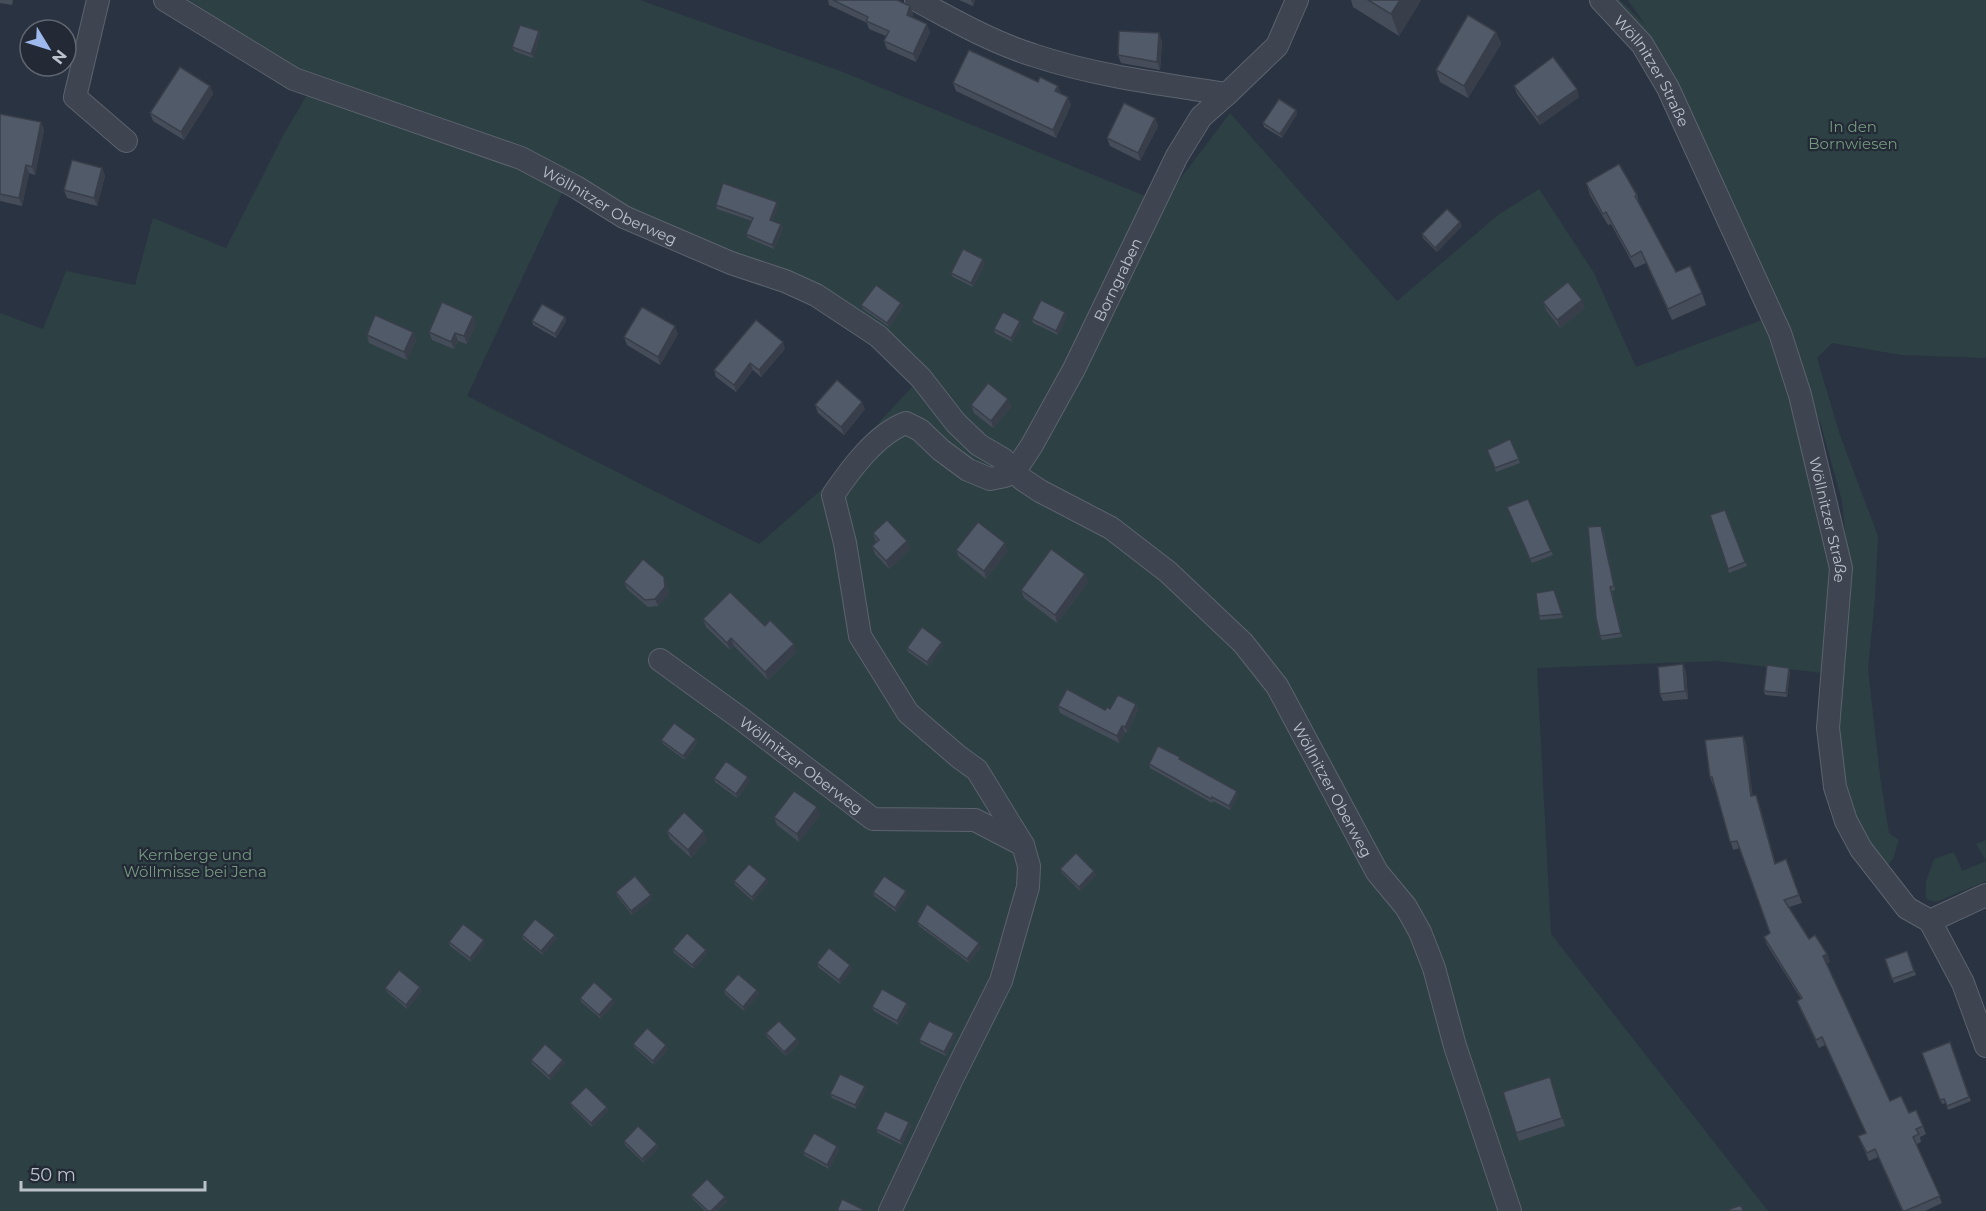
<svg xmlns="http://www.w3.org/2000/svg" width="1986" height="1211" font-family="Montserrat,sans-serif">
<style>
.green{fill:#2d4043;fill-rule:evenodd}
.lines{fill:none;stroke-linecap:round;stroke-linejoin:round}
.street-casing{stroke:#5c636e;stroke-width:24}
.street{stroke:#3e4551;stroke-width:22}
.wall{fill:#464d5a}
.shaded-wall{fill:#393f4a}
.building{fill:#515a69;stroke:#393f4a;stroke-width:1.5}
.labels{text-anchor:middle;dominant-baseline:central;stroke-width:4.5;stroke-linejoin:round;paint-order:stroke}
.street-label{font-size:15px;fill:#bbc1cb;stroke:#232a36}
.park-label{font-size:15px;fill:#75997f;stroke:#232a36}
</style>
<rect width="100%" height="100%" fill="#2a3341"/>
<!-- green -->
<g class="green">
<path d="M189,0H640L843,72L1162,203L1230,113L1397,301L1498,215L1539,189L1594,273L1636,367L1762,320L1794,405L1829,539L1832,589L1823,673L1716,661L1537,668L1551,934L1768,1211H0V313L43,329L66,271L135,285L153,218L226,248L284,134L317,78L266,51ZM572,172L632,213L892,340L924,374L843,461L828,484L759,544L467,396Z"/>
<path d="M1609,0H1620L1646,26L1628,0H1986V358L1901,355L1832,343L1817,358L1840,435L1878,536L1875,599L1868,669L1880,776L1889,833L1899,840L1893,859L1886,867C1855,830 1842,785 1837,738L1849,566L1842,501L1821,425L1797,362L1743,233Z"/>
<path d="M1986,840V881L1936,902L1926,899V881L1934,859L1954,852L1962,871L1986,861L1976,844Z"/>
</g>
<g class="lines">
<defs>
<g id="street">
<path d="M98,0L75,97L126,141"/>
<path id="s1" d="M165,0L294,79L521,158L576,187L624,217L731,263L785,281L816,295L878,336L921,378L956,423L979,445L1003,459L1022,479L1040,491L1111,528L1168,572L1243,643L1277,686L1377,872L1406,907L1420,932L1434,968L1455,1046L1510,1211"/>
<path d="M916,0C954,20 991,42 1033,55C1095,76 1162,84 1227,94"/>
<path id="s2" d="M1601,0L1642,44L1668,88L1780,333L1800,395L1841,568L1828,728L1835,787L1846,821L1861,849L1907,908L1930,921L1963,983L1986,1046"/>
<path id="s3" d="M660,660L740,718L873,819L975,820L1023,845"/>
<path d="M1930,921L1986,895"/>
<path id="s4" d="M890,1211L951,1081L1001,981L1028,887L1029,866L1023,845L977,770L959,757L908,713L860,636L845,543L833,495C850,470 876,434 906,423L920,430L941,450L968,470L990,479L1005,476L1015,471L1032,445L1074,369L1177,156L1201,117L1227,94L1277,46L1297,0"/>
</g>
</defs>
<!-- street casing -->
<use href="#street" class="street-casing"/>
<!-- street -->
<use href="#street" class="street"/>
</g>
<!-- wall -->
<g class="wall">
<path d="M0,0H13L12,5L0,3Z"/>
<path d="M828,0H897L913,14L912,17L930,32L916,62L887,49L884,41L886,36L869,29L867,23L829,5Z"/>
<path d="M959,0H975L973,6Z"/>
<path d="M1351,0H1421L1399,36L1353,7Z"/>
<path d="M539,31L540,35L533,58L514,51L512,47Z"/>
<path d="M1496,32L1501,44L1468,98L1440,82L1436,70Z"/>
<path d="M1162,41L1160,70L1121,63L1118,55Z"/>
<path d="M1038,82L1061,94L1071,105L1056,138L956,91L953,83Z"/>
<path d="M210,86L213,94L184,140L153,121L150,113Z"/>
<path d="M1514,86L1579,97L1540,125L1517,94Z"/>
<path d="M1296,110L1297,114L1282,138L1264,127L1263,123Z"/>
<path d="M0,114L41,122L44,130L35,175L29,173L22,206L0,201Z"/>
<path d="M1155,118L1158,126L1140,161L1110,146L1107,138Z"/>
<path d="M102,168L105,176L97,206L67,198L64,190Z"/>
<path d="M1586,183L1637,195L1640,207L1676,272L1702,293L1706,305L1672,320L1646,263L1635,268L1611,224L1608,225L1590,195Z"/>
<path d="M777,202L778,206L772,221L781,224L783,228L774,249L748,238L746,234L752,221L717,209L716,205Z"/>
<path d="M1462,226L1437,252L1423,238L1422,234Z"/>
<path d="M985,263L973,287L953,277L951,273Z"/>
<path d="M1543,302L1585,308L1560,328L1546,310Z"/>
<path d="M901,303L903,307L889,327L863,309L861,305Z"/>
<path d="M1065,312L1067,316L1058,335L1033,323L1032,319Z"/>
<path d="M565,317L566,321L556,338L533,325L532,321Z"/>
<path d="M476,324L467,344L458,341L454,349L432,340L429,332Z"/>
<path d="M1021,325L1012,342L995,333L994,329Z"/>
<path d="M413,332L416,340L407,360L369,343L367,335Z"/>
<path d="M678,334L660,365L627,345L624,337Z"/>
<path d="M785,349L761,377L753,370L736,392L716,377L714,370Z"/>
<path d="M1008,399L1011,407L993,428L974,413L971,405Z"/>
<path d="M815,405L865,409L844,435L818,413Z"/>
<path d="M1510,439L1520,463L1496,472L1487,450Z"/>
<path d="M1528,499L1553,555L1532,563L1507,507Z"/>
<path d="M1725,510L1747,566L1729,573L1710,515Z"/>
<path d="M1603,530L1615,590L1612,591L1622,637L1602,640L1600,636Z"/>
<path d="M873,533L910,549L889,569L875,554L872,546L876,542Z"/>
<path d="M956,550L1008,551L986,579L959,557Z"/>
<path d="M624,582L667,585L668,595L658,606L648,607L627,589Z"/>
<path d="M1088,582L1057,623L1024,598L1021,590Z"/>
<path d="M1554,590L1563,618L1540,620L1539,616Z"/>
<path d="M703,619L765,626L796,652L768,680L734,646L730,650L706,627Z"/>
<path d="M943,646L928,666L908,652L907,648Z"/>
<path d="M1683,664L1686,672L1688,699L1663,701L1660,694Z"/>
<path d="M1790,672L1787,697L1765,695L1764,691Z"/>
<path d="M1136,704L1138,710L1127,733L1125,732L1119,743L1060,713L1058,706L1105,710Z"/>
<path d="M1743,736L1746,744L1752,796L1756,795L1759,803L1775,863L1786,859L1802,903L1789,907L1809,939L1827,954L1830,962L1826,964L1890,1101L1909,1113L1923,1126L1926,1134L1920,1137L1921,1142L1917,1144L1942,1203L1925,1211H1902L1878,1157L1869,1161L1858,1136L1866,1133L1825,1045L1819,1048L1800,1009L1797,1001L1801,999L1767,945L1764,937L1770,933L1740,848L1733,850L1715,785H1713L1710,777Z"/>
<path d="M696,739L697,743L685,760L663,744L661,740Z"/>
<path d="M1181,760L1238,795L1230,810L1213,801L1212,803L1150,768L1149,764Z"/>
<path d="M714,778L750,781L737,798L715,782Z"/>
<path d="M820,815L799,842L777,825L774,817Z"/>
<path d="M667,831L707,839L691,858L670,839Z"/>
<path d="M1060,869L1096,875L1080,891L1062,873Z"/>
<path d="M767,879L768,883L753,901L735,885L734,881Z"/>
<path d="M616,892L652,899L632,915L617,896Z"/>
<path d="M873,892L907,895L896,912L874,896Z"/>
<path d="M917,922L981,947L969,963L919,926Z"/>
<path d="M522,935H555L556,939L543,955L523,939Z"/>
<path d="M449,942L485,944L471,962L450,946Z"/>
<path d="M673,949L707,954L694,969L674,953Z"/>
<path d="M1907,951L1916,975L1894,983L1885,959Z"/>
<path d="M817,963L852,969L840,984L818,967Z"/>
<path d="M385,988L422,991L407,1009L387,992Z"/>
<path d="M724,990H757L759,994L744,1011L725,994Z"/>
<path d="M580,998L614,1003L601,1019L581,1002Z"/>
<path d="M907,1003L909,1007L898,1025L874,1011L872,1007Z"/>
<path d="M766,1033L797,1039L799,1043L786,1056L767,1037Z"/>
<path d="M955,1037L946,1056L921,1044L919,1040Z"/>
<path d="M1950,1042L1971,1101L1948,1110L1946,1103L1942,1104L1922,1053Z"/>
<path d="M633,1044L668,1049L654,1065L635,1048Z"/>
<path d="M531,1060H563L564,1064L550,1080L532,1064Z"/>
<path d="M1552,1085L1565,1126L1519,1141L1516,1133Z"/>
<path d="M865,1086L866,1090L856,1109L832,1098L830,1094Z"/>
<path d="M570,1103L607,1107L608,1111L592,1127L572,1107Z"/>
<path d="M911,1126L902,1145L878,1133L876,1129Z"/>
<path d="M624,1141L657,1144L658,1148L644,1163L625,1145Z"/>
<path d="M837,1146L839,1150L829,1169L805,1156L803,1152Z"/>
<path d="M691,1195L727,1201L717,1211H705L693,1199Z"/>
</g>
<!-- shaded-wall -->
<g class="shaded-wall">
<path d="M971,0H975L973,6Z"/>
<path d="M1400,0H1421L1399,36L1391,14Z"/>
<path d="M910,6L913,14L909,22L907,15Z"/>
<path d="M927,24L930,32L916,62L913,54Z"/>
<path d="M539,31L540,35L533,58L531,54Z"/>
<path d="M1496,32L1501,44L1468,98L1464,86Z"/>
<path d="M1159,33L1162,41L1160,70L1157,62Z"/>
<path d="M210,86L213,94L184,140L181,132Z"/>
<path d="M1058,86L1061,93L1055,91Z"/>
<path d="M1577,89L1579,97L1540,125L1537,117Z"/>
<path d="M1068,97L1071,105L1056,138L1053,130Z"/>
<path d="M1296,110L1297,114L1282,138L1280,134Z"/>
<path d="M1155,118L1158,126L1140,161L1138,153Z"/>
<path d="M41,122L44,130L35,175L32,167Z"/>
<path d="M26,165L29,173L22,206L19,198Z"/>
<path d="M102,168L105,176L97,206L94,198Z"/>
<path d="M777,202L778,206L771,224L770,220Z"/>
<path d="M1460,222L1462,226L1437,252L1435,248Z"/>
<path d="M781,224L783,228L774,249L772,245Z"/>
<path d="M983,259L985,263L973,287L971,283Z"/>
<path d="M1582,300L1585,308L1560,328L1557,320Z"/>
<path d="M901,303L903,307L889,327L887,323Z"/>
<path d="M1065,312L1067,316L1058,335L1056,331Z"/>
<path d="M473,316L476,324L467,344L464,336Z"/>
<path d="M565,317L566,321L556,338L555,334Z"/>
<path d="M1020,321L1021,325L1012,342L1011,338Z"/>
<path d="M675,326L678,334L660,365L658,357Z"/>
<path d="M413,332L416,340L407,360L404,352Z"/>
<path d="M455,333L458,341L454,349L451,342Z"/>
<path d="M783,342L785,349L761,377L759,370Z"/>
<path d="M750,363L753,370L736,392L734,385Z"/>
<path d="M1008,399L1011,407L993,428L991,421Z"/>
<path d="M862,402L865,409L844,435L841,427Z"/>
<path d="M907,541L910,549L889,569L886,561Z"/>
<path d="M1005,543L1008,551L986,579L984,571Z"/>
<path d="M1085,574L1088,582L1057,623L1055,615Z"/>
<path d="M664,577L667,585L668,595L658,606L655,599Z"/>
<path d="M731,638L734,646L730,650L727,643Z"/>
<path d="M942,642L943,646L928,666L927,662Z"/>
<path d="M794,644L796,652L768,680L765,672Z"/>
<path d="M1683,664L1686,672L1688,699L1685,691Z"/>
<path d="M1789,668L1790,672L1787,697L1786,693Z"/>
<path d="M1136,704L1138,710L1127,733L1125,727Z"/>
<path d="M1122,726L1125,732L1119,743L1117,736Z"/>
<path d="M1743,736L1746,744L1754,804L1751,796Z"/>
<path d="M696,739L697,743L685,760L683,756Z"/>
<path d="M748,777L750,781L737,798L736,794Z"/>
<path d="M1237,791L1238,795L1230,810L1229,806Z"/>
<path d="M1756,795L1759,803L1778,871L1775,864Z"/>
<path d="M817,807L820,815L799,842L797,834Z"/>
<path d="M704,831L707,839L691,858L688,850Z"/>
<path d="M1094,871L1096,875L1080,891L1079,887Z"/>
<path d="M767,879L768,883L753,901L752,897Z"/>
<path d="M906,891L907,895L896,912L895,908Z"/>
<path d="M651,895L652,899L632,915L631,911Z"/>
<path d="M555,935L556,939L543,955L541,951Z"/>
<path d="M484,940L485,944L471,962L470,958Z"/>
<path d="M979,943L981,947L969,963L967,959Z"/>
<path d="M706,950L707,954L694,969L692,965Z"/>
<path d="M1827,954L1830,962L1826,964L1823,956Z"/>
<path d="M850,965L852,969L840,984L839,980Z"/>
<path d="M420,987L422,991L407,1009L406,1005Z"/>
<path d="M757,990L759,994L744,1011L743,1007Z"/>
<path d="M613,999L614,1003L601,1019L599,1015Z"/>
<path d="M907,1003L909,1007L898,1025L897,1021Z"/>
<path d="M954,1033L955,1037L946,1056L944,1052Z"/>
<path d="M797,1039L799,1043L786,1056L784,1052Z"/>
<path d="M666,1045L668,1049L654,1065L653,1061Z"/>
<path d="M563,1060L564,1064L550,1080L549,1076Z"/>
<path d="M865,1086L866,1090L856,1109L855,1105Z"/>
<path d="M607,1107L608,1111L592,1127L591,1123Z"/>
<path d="M909,1122L911,1126L902,1145L900,1141Z"/>
<path d="M657,1144L658,1148L644,1163L642,1159Z"/>
<path d="M837,1146L839,1150L829,1169L827,1165Z"/>
<path d="M725,1197L727,1201L717,1211H711Z"/>
</g>
<!-- building -->
<g class="building">
<path d="M833,0H897L910,6L907,15L927,24L913,54L884,41L889,31L866,21L868,17Z"/>
<path d="M1368,0H1400L1391,14Z"/>
<path d="M1468,15L1496,32L1464,86L1436,70Z"/>
<path d="M520,25L539,31L531,54L512,47Z"/>
<path d="M1119,31L1159,33L1157,62L1118,55Z"/>
<path d="M969,50L1038,82L1040,77L1058,86L1055,91L1068,97L1053,130L953,83Z"/>
<path d="M1553,57L1577,89L1537,117L1514,86Z"/>
<path d="M180,67L210,86L181,132L150,113Z"/>
<path d="M1279,99L1296,110L1280,134L1263,123Z"/>
<path d="M1124,103L1155,118L1138,153L1107,138Z"/>
<path d="M0,114L41,122L32,167L26,165L19,198L0,194Z"/>
<path d="M72,160L102,168L94,198L64,190Z"/>
<path d="M1619,164L1637,195L1635,196L1676,272L1690,266L1702,293L1668,309L1641,251L1631,257L1606,212L1603,214L1586,183Z"/>
<path d="M723,183L777,202L770,220L781,224L772,245L746,234L753,218L716,205Z"/>
<path d="M1447,209L1460,222L1435,248L1422,234Z"/>
<path d="M963,249L983,259L971,283L951,273Z"/>
<path d="M1568,282L1582,300L1557,320L1543,302Z"/>
<path d="M876,285L901,303L887,323L861,305Z"/>
<path d="M1041,300L1065,312L1056,331L1032,319Z"/>
<path d="M442,302L473,316L464,336L455,333L451,342L429,332Z"/>
<path d="M542,304L565,317L555,334L532,321Z"/>
<path d="M642,307L675,326L658,357L624,337Z"/>
<path d="M1003,312L1020,321L1011,338L994,329Z"/>
<path d="M375,315L413,332L404,352L367,335Z"/>
<path d="M756,320L783,342L759,370L750,363L734,385L714,370Z"/>
<path d="M837,380L862,402L841,427L815,405Z"/>
<path d="M988,383L1008,399L991,421L971,405Z"/>
<path d="M1510,439L1519,459L1495,468L1487,450Z"/>
<path d="M1528,499L1551,551L1530,559L1507,507Z"/>
<path d="M1725,510L1745,562L1728,569L1710,515Z"/>
<path d="M887,520L907,541L886,561L872,546L879,540L873,533Z"/>
<path d="M978,522L1005,543L984,571L956,550Z"/>
<path d="M1601,526L1614,586L1610,587L1621,633L1600,636L1596,618L1588,527Z"/>
<path d="M1051,549L1085,574L1055,615L1021,590Z"/>
<path d="M643,559L664,577L665,587L655,599L645,600L624,582Z"/>
<path d="M1554,590L1562,614L1539,616L1536,593Z"/>
<path d="M730,592L765,626L770,620L794,644L765,672L731,638L727,643L703,619Z"/>
<path d="M922,627L942,642L927,662L907,648Z"/>
<path d="M1683,664L1685,691L1660,694L1658,667Z"/>
<path d="M1767,665L1789,668L1786,693L1764,691Z"/>
<path d="M1067,689L1105,710L1107,707L1110,709L1118,695L1136,704L1125,727L1122,726L1117,736L1058,706Z"/>
<path d="M674,723L696,739L683,756L661,740Z"/>
<path d="M1743,736L1751,796L1756,795L1775,864L1786,859L1799,895L1784,900L1809,939L1815,935L1827,954L1823,956L1890,1101L1901,1096L1909,1113L1916,1110L1923,1126L1916,1129L1919,1134L1913,1137L1940,1196L1905,1211H1903L1875,1149L1867,1153L1858,1136L1866,1133L1822,1037L1816,1040L1797,1001L1802,998L1764,937L1770,933L1737,841L1730,842L1712,777H1710L1705,740Z"/>
<path d="M1158,746L1180,757L1179,759L1237,791L1229,806L1212,797L1211,799L1149,764Z"/>
<path d="M726,761L748,777L736,794L714,778Z"/>
<path d="M794,791L817,807L797,834L774,817Z"/>
<path d="M684,812L704,831L688,850L667,831Z"/>
<path d="M1076,853L1094,871L1079,887L1060,869Z"/>
<path d="M749,864L767,879L752,897L734,881Z"/>
<path d="M635,876L651,895L631,911L616,892Z"/>
<path d="M884,876L906,891L895,908L873,892Z"/>
<path d="M927,904L979,943L967,959L917,922Z"/>
<path d="M535,919L555,935L541,951L522,935Z"/>
<path d="M463,924L484,940L470,958L449,942Z"/>
<path d="M687,933L706,950L692,965L673,949Z"/>
<path d="M829,948L850,965L839,980L817,963Z"/>
<path d="M1907,951L1914,971L1892,979L1885,959Z"/>
<path d="M399,970L420,987L406,1005L385,988Z"/>
<path d="M738,974L757,990L743,1007L724,990Z"/>
<path d="M594,982L613,999L599,1015L580,998Z"/>
<path d="M882,989L907,1003L897,1021L872,1007Z"/>
<path d="M779,1021L797,1039L784,1052L766,1033Z"/>
<path d="M929,1021L954,1033L944,1052L919,1040Z"/>
<path d="M647,1028L666,1045L653,1061L633,1044Z"/>
<path d="M1950,1042L1969,1097L1947,1106L1944,1099L1940,1100L1922,1053Z"/>
<path d="M545,1044L563,1060L549,1076L531,1060Z"/>
<path d="M840,1074L865,1086L855,1105L830,1094Z"/>
<path d="M1550,1077L1562,1118L1516,1133L1503,1092Z"/>
<path d="M586,1087L607,1107L591,1123L570,1103Z"/>
<path d="M885,1111L909,1122L900,1141L876,1129Z"/>
<path d="M638,1126L657,1144L642,1159L624,1141Z"/>
<path d="M814,1133L837,1146L827,1165L803,1152Z"/>
<path d="M707,1179L725,1197L711,1211H708L691,1195Z"/>
<path d="M842,1199L866,1211H837Z"/>
<path d="M1741,1205L1743,1211H1725Z"/>
</g>
<g class="labels">
<!-- street labels -->
<g class="street-label">
<text stroke="none"><textPath href="#s2" startOffset="88">Wöllnitzer Straße</textPath></text>
<text stroke="none"><textPath href="#s1" startOffset="492">Wöllnitzer Oberweg</textPath></text>
<text stroke="none"><textPath href="#s4" startOffset="1258">Borngraben</textPath></text>
<text stroke="none"><textPath href="#s2" startOffset="574">Wöllnitzer Straße</textPath></text>
<text stroke="none"><textPath href="#s3" startOffset="176">Wöllnitzer Oberweg</textPath></text>
<text stroke="none"><textPath href="#s1" startOffset="1446">Wöllnitzer Oberweg</textPath></text>
</g>
<!-- park labels -->
<g class="park-label">
<text x="1853" y="126">In den<tspan x="1853" dy="17">Bornwiesen</tspan></text>
<text x="195" y="854">Kernberge und<tspan x="195" dy="17">Wöllmisse bei Jena</tspan></text>
</g>
</g>
<!-- north arrow -->
<g transform="translate(48 48) rotate(128)"><circle r="28" fill="#232a36" stroke="#606672" stroke-width="1.5"/>
<path d="M0-4.5L10 22L0 15L-10 22Z" fill="#9db9ee"/>
<text y="-9" font-size="16" font-weight="bold" text-anchor="middle" fill="#bbc1cb">N</text>
</g>
<!-- scale -->
<path d="M21 1181v9h184v-9" fill="none" stroke="#bbc1cb" stroke-width="3"/>
<text x="30" y="1181" font-size="18" fill="#bbc1cb" stroke="#232a36" stroke-width="4.5" paint-order="stroke">50 m</text>
</svg>
